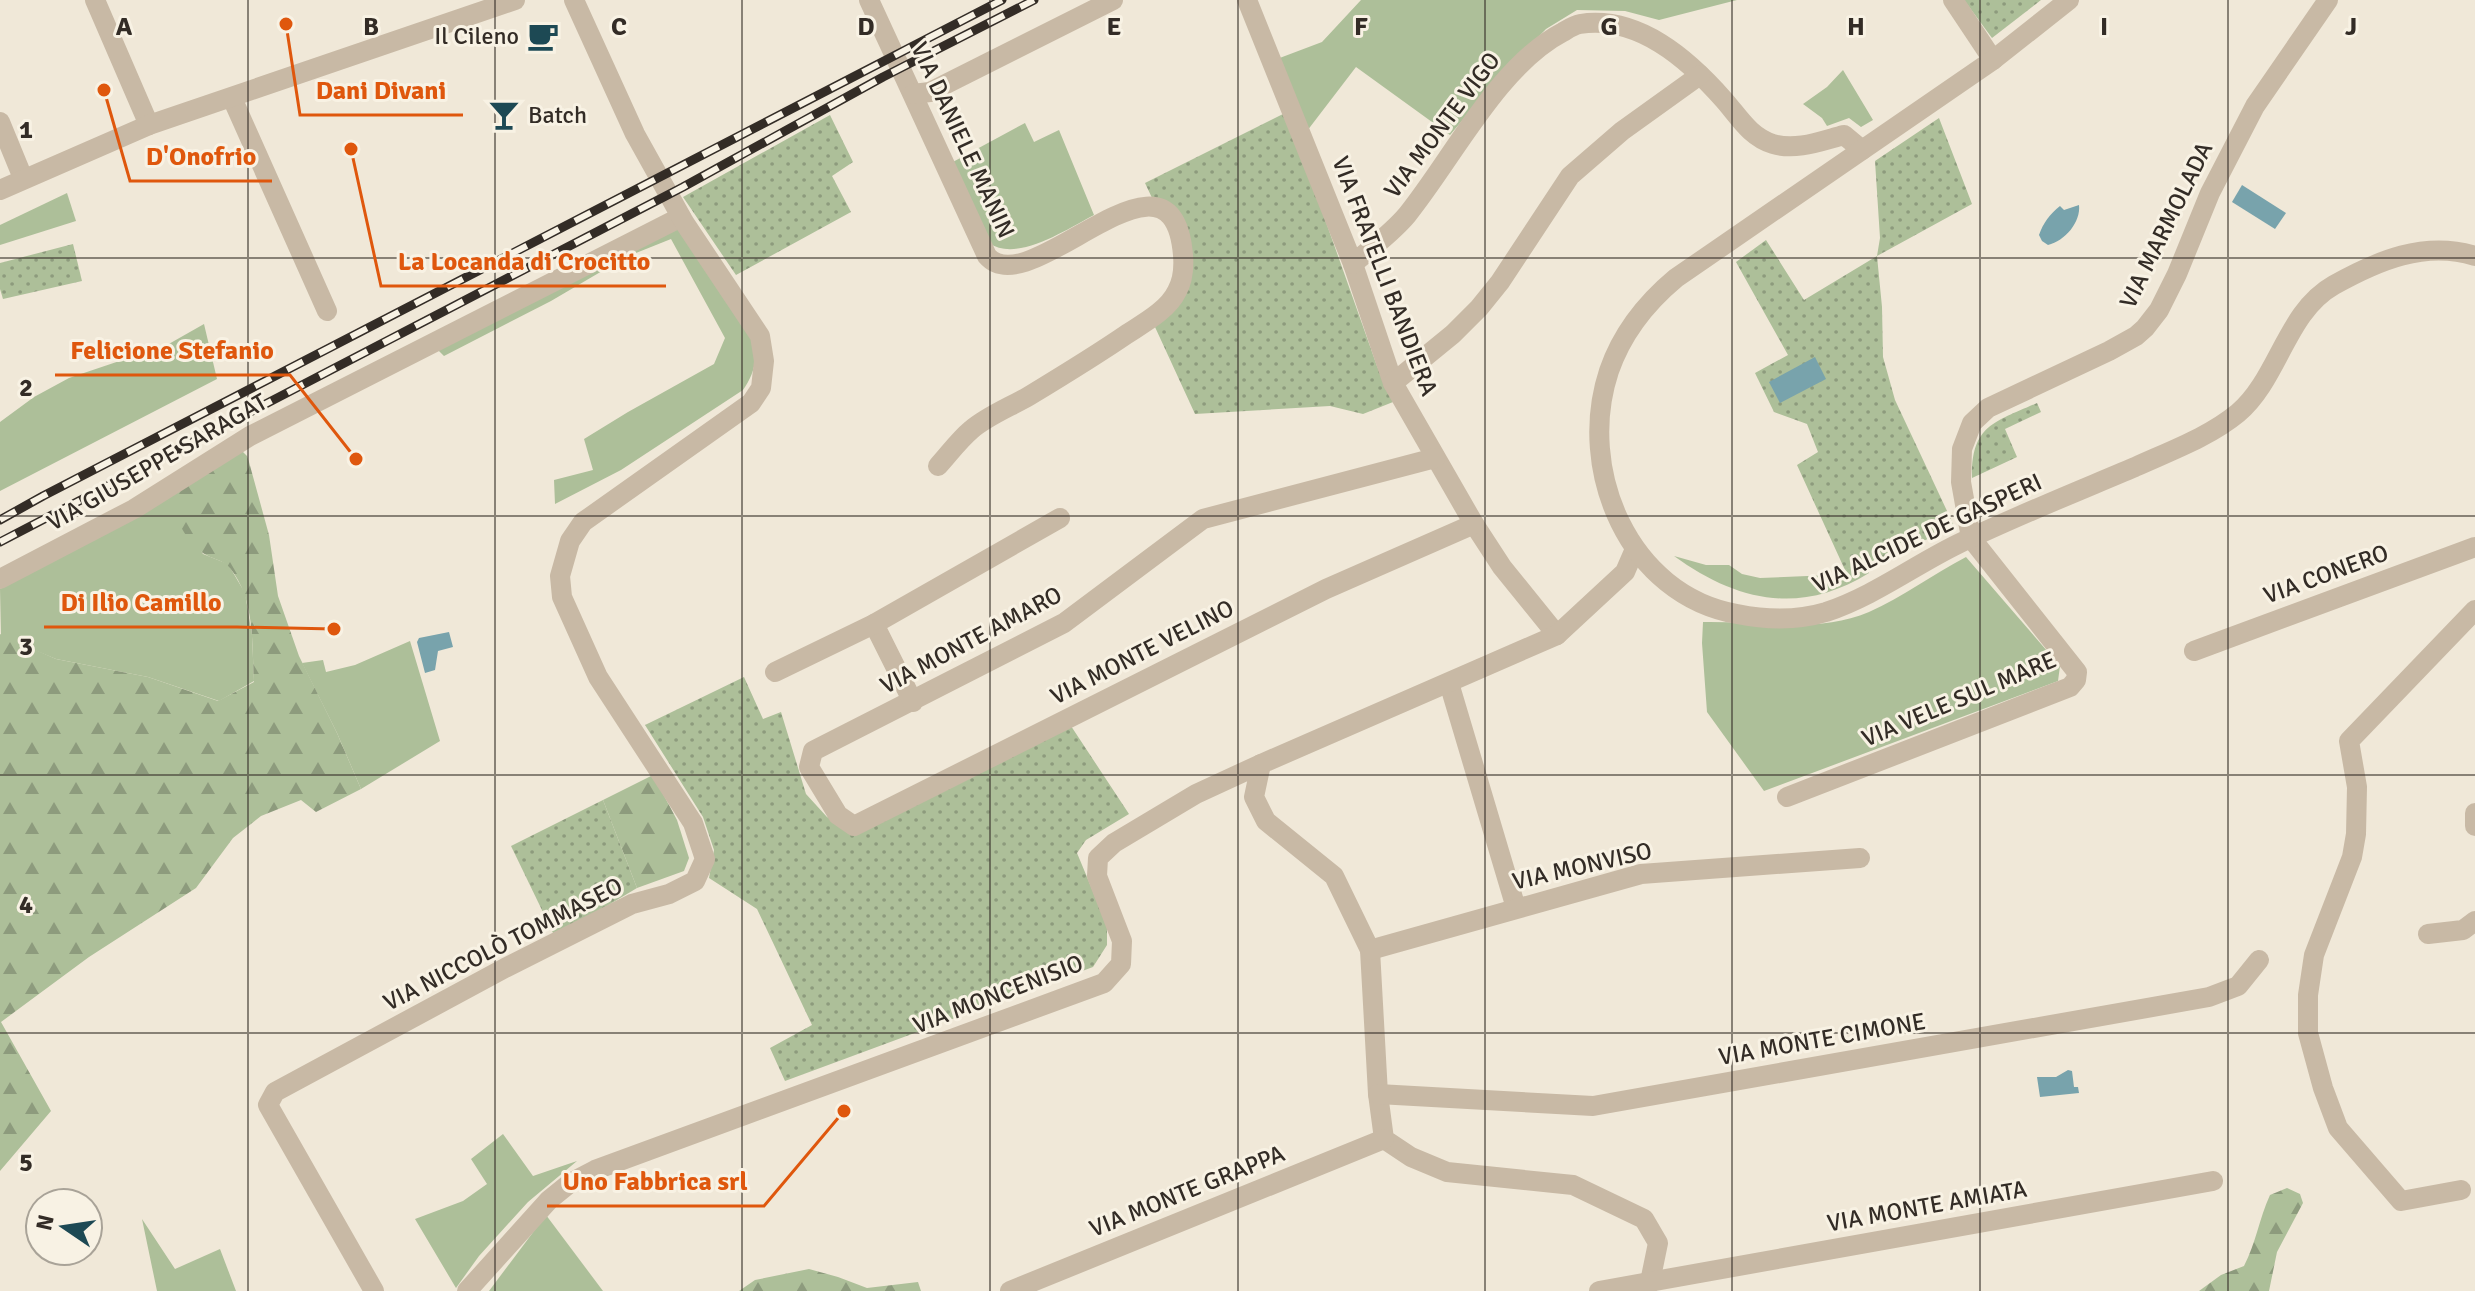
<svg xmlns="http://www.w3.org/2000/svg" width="2475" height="1291" font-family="Signika,sans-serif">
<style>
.grass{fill:#adbf99}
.forest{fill:url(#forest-firs)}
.garden{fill:url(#garden-dots)}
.water{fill:#78a3ac}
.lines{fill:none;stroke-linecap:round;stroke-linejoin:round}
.minor{stroke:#c8b9a5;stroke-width:20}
.tertiary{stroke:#c8b9a5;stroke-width:20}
.rail-casing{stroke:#332c26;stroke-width:9}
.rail{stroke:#f8f2e4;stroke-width:6;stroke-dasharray:18;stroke-linecap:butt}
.grid{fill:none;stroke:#332c26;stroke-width:2;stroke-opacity:0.55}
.labels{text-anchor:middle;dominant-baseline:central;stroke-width:6;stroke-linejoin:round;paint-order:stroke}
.poi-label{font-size:24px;fill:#332c26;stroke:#f8f2e4;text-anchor:end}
.street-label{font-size:24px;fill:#332c26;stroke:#f8f2e4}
.grid-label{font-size:26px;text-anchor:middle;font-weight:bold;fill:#332c26;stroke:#f8f2e4;stroke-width:6;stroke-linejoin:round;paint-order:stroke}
.leader{fill:none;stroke:#df570d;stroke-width:3}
.callout-dot{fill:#df570d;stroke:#f8f2e4;stroke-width:3}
.callout-label{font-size:26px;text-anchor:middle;font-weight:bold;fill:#df570d;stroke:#f8f2e4;stroke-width:6;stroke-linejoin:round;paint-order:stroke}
</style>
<defs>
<pattern id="forest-firs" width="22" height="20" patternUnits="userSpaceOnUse" patternTransform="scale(2)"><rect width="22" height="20" fill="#adbf99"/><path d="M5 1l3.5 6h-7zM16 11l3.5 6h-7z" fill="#8d9b7d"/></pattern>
<pattern id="garden-dots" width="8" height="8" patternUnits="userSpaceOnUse" patternTransform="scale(2)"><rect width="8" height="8" fill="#adbf99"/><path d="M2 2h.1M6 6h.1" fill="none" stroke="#8d9b7d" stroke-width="1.8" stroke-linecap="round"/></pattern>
</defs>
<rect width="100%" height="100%" fill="#f0e8d8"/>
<!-- grass -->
<g class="grass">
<path d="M1361,0H1737L1659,20L1625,11L1577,10L1546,29L1499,77L1450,135L1356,67L1307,131L1277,59L1322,42Z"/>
<path d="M1843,70L1873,120L1861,127L1849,118L1827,126L1822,118L1803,104L1827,87Z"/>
<path d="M1025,123L1034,142L1059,130L1094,215C1067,229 1017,263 989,243L951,163Z"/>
<path d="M67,193L76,221L0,245V225Z"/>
<path d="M670,227L685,230C706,262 751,318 755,355C756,367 750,380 743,390L621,470L555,504L554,480L593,470L584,439L628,412L714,364L725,338L671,239L626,257L551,301L444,356L437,349Z"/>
<path d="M204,324L217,379L0,491V422L34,397L69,378L167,345Z"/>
<path d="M166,496L203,554L228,564L245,593L252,635L254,681L219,701L148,677L56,659L1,636L0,589Z"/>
<path d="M1674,556L1706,565H1729L1742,574L1760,578L1831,575L1866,562L1869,573C1800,616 1736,601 1674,556Z"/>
<path d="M1966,557L2060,666L2058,681L1764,791L1707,712L1702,643L1703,622C1757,621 1818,634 1869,612C1903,597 1933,574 1966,557Z"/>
<path d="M410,641L440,741L361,789L337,733L302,663L323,660L326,672L355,665Z"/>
<path d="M503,1134L533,1176L577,1161L528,1202L479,1256L456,1288L415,1219L463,1201L487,1184L471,1159Z"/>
<path d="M546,1215L603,1291H489Z"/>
<path d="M142,1219L175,1269L220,1249L236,1291H157Z"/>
</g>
<!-- forest -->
<g class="forest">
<path d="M239,448L247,456L249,462L269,535L278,596L299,656L337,733L361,789L316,812L301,800L261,816L233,838L196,888L89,957L1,1022L51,1111L0,1171V634L56,659L148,677L218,701L254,682C252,643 255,599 230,568C224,560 211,559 203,553C184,540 176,516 166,496Z"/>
<path d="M653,775L677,820L689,858L684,871L637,888L603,800Z"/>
<path d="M2287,1188L2300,1194L2303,1203L2277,1252L2269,1291H2199L2221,1275L2244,1266C2256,1243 2259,1219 2270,1195Z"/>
<path d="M809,1269L838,1277L867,1288L918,1282L921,1291H739L755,1280Z"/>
</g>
<!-- garden -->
<g class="garden">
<path d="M1964,0H2041L1992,38Z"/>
<path d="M1287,112L1377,366L1393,402L1363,414L1330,406L1195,414L1155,327L1192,257L1186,226L1176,212L1153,200L1145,183Z"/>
<path d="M830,115L853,162L832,176L851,212L736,275L683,197Z"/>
<path d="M1939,118L1972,204L1877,256L1882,307L1883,357L1895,400L1955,528L1918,543L1909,539L1896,545L1893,554L1845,570L1797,465L1818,452L1807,424L1774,412L1755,373L1788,355L1736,262L1766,240L1804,300L1877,256L1880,238L1875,161Z"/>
<path d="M73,244L82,281L3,299L0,289V263Z"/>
<path d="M2037,403L2041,412L2005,429L2017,457L1972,478C1971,425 1995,422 2037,403Z"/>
<path d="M744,677L763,719L781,712L806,794L827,817L859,832L1071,726L1129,814L1086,840L1077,853L1107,925V945L1093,967L785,1081L770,1048L812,1025L757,909L709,878L714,850L703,817L645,725Z"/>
<path d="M603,800L637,888L555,937L511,846Z"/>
</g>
<!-- water -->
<g class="water">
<path d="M2242,185L2286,213L2275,229L2232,202Z"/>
<path d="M2079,205C2081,222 2065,241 2048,245L2042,241L2039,235C2043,223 2050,214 2060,206L2064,210Z"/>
<path d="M1815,357L1826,379L1780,403L1769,382Z"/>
<path d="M449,632L453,647L438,651L435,670L425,673L417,642L419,638Z"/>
<path d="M2068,1070L2072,1071L2074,1087H2078L2079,1093L2040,1097L2037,1077H2056Z"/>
</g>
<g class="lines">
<!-- minor -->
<g class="minor">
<path d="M95,0L149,125"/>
<path d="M869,0L987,256C1030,306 1172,124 1183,255C1184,267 1183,280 1177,291C1168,310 1144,323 1127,334C1095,356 1062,376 1029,396C1010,407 987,416 971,430C959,440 949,454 938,466"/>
<path d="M1247,0L1353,264L1393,383L1474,524L1502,567L1557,635"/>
<path d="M1953,0L1993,60"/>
<path d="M913,94L930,92L1113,0"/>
<path d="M232,98L327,311"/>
<path d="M0,122L23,178"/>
<path d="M1353,264C1371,248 1392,233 1407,215C1453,158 1498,66 1563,32C1568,29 1574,25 1580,24C1638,15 1688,59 1724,100C1739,117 1750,137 1773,144C1796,151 1821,141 1844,135L1862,150"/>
<path d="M1393,383L1453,334L1479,308L1500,282L1570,176L1622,131L1700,75"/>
<path d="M1435,458L1203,519L1064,623L813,751L809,767L838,815L854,826L1326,589L1474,524"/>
<path d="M0,579L134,509L250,436L681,217"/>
<path d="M874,624L913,702"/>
<path d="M2194,651L2475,547"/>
<path d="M775,672L874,624L1060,518"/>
<path d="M1449,683L1516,908"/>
<path d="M1261,764L1254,797L1266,821L1334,876L1370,950L1378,1094L1384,1139L1411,1157L1447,1172L1573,1185L1644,1219L1658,1243L1650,1282L1645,1291"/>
<path d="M1787,797L2070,687L2076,680L2077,672L1971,538L1961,482L1962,449L1972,423L1988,408L2109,351L2136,336L2145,328L2159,310L2177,274L2210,193L2255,106L2328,0"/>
<path d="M2475,813V826"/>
<path d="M2428,934L2463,930L2475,921"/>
<path d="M1370,950L1641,874L1860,858"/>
<path d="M1378,1094L1593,1106L2209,997L2238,986L2259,960"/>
<path d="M2461,1190L2401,1201L2338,1128L2323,1088L2308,1033V995L2314,955L2352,857L2356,834L2357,787L2349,741L2475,610"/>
<path d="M374,1291L268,1105L275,1092L505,968L632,904L669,894L695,881L705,859L693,823L598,677L562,597L560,576L570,541L583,522L751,403L761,388L764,361L760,336L684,222L635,134L574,0"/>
<path d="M467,1291L549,1200L570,1183L595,1170L1104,983L1121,964L1122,941L1097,876L1098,858L1114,843L1196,794L1261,764L1557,635L1625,572L1635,549"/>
<path d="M1010,1291L1384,1139"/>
<path d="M1599,1291L2213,1181"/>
</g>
<!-- tertiary -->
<g class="tertiary">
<path d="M2069,0L1993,60L1676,278C1646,303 1622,333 1609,371C1576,470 1629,595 1737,614C1767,620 1796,621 1826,612C1874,596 1913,566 1958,544C2016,516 2076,492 2135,467C2170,451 2209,437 2238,413C2279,378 2286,312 2334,285C2377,261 2425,240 2475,256"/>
<path d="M0,190L149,125L515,0"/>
</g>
<defs>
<g id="rail">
<path d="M0,520L43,496L1002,0"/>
<path d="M0,542L683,187L883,77L1034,0"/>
</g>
</defs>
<!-- rail casing -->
<use href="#rail" class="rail-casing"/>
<!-- rail -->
<use href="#rail" class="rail"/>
</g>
<!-- grid -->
<path class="grid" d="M248,0V1291M495,0V1291M742,0V1291M990,0V1291M1238,0V1291M1485,0V1291M1732,0V1291M1980,0V1291M2228,0V1291M0,258H2475M0,516H2475M0,775H2475M0,1033H2475"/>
<!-- icons -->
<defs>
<symbol id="cafe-bare" viewBox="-9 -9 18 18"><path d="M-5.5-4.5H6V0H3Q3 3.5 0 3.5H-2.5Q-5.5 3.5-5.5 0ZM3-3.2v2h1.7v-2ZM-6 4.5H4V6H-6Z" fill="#1d4954" stroke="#f8f2e4" stroke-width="2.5" paint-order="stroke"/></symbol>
<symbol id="bar-bare" viewBox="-9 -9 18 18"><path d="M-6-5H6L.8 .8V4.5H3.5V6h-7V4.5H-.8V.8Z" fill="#1d4954" stroke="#f8f2e4" stroke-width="2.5" paint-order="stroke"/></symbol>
</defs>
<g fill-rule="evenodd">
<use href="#cafe-bare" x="521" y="14" width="44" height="44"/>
<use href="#bar-bare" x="482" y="93" width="44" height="44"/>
</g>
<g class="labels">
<!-- poi labels -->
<g class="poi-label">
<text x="519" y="36">Il Cileno</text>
<text x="528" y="115" text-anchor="start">Batch</text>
</g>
<!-- street labels -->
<g class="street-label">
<text transform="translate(1442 125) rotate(-53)">VIA MONTE VIGO</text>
<text transform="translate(963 140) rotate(65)">VIA DANIELE MANIN</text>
<text transform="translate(2166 225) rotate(-64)">VIA MARMOLADA</text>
<text transform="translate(1385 276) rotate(69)">VIA FRATELLI BANDIERA</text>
<text transform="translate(157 462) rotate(-30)">VIA GIUSEPPE SARAGAT</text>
<text transform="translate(1927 533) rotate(-25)">VIA ALCIDE DE GASPERI</text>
<text transform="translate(2326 574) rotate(-20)">VIA CONERO</text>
<text transform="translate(971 640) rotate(-28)">VIA MONTE AMARO</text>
<text transform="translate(1142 652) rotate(-27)">VIA MONTE VELINO</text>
<text transform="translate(1959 699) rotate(-23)">VIA VELE SUL MARE</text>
<text transform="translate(1582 866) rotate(-13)">VIA MONVISO</text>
<text transform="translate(503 944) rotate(-27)">VIA NICCOLÒ TOMMASEO</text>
<text transform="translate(998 994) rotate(-21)">VIA MONCENISIO</text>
<text transform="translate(1822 1039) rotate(-10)">VIA MONTE CIMONE</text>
<text transform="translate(1187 1191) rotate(-22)">VIA MONTE GRAPPA</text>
<text transform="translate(1927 1206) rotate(-10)">VIA MONTE AMIATA</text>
</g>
</g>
<g class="grid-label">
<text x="124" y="35">A</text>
<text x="371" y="35">B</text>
<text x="619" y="35">C</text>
<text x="866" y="35">D</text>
<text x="1114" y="35">E</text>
<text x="1361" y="35">F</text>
<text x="1609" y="35">G</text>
<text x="1856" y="35">H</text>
<text x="2104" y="35">I</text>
<text x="2351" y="35">J</text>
<text x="26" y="138">1</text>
<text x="26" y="396">2</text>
<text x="26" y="655">3</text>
<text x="26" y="913">4</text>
<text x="26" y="1171">5</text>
</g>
<!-- callouts -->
<path class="leader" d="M286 24L300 115H463M104 90L130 181H272M351 149L381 286H666M356 459L290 375H55M334 629L237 627H44M844 1111L764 1206H547"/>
<g class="callout-dot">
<circle cx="286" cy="24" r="8"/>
<circle cx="104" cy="90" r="8"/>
<circle cx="351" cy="149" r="8"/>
<circle cx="356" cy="459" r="8"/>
<circle cx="334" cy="629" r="8"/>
<circle cx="844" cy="1111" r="8"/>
</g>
<g class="callout-label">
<text x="381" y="99">Dani Divani</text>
<text x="201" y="165">D'Onofrio</text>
<text x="524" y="270">La Locanda di Crocitto</text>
<text x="172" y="359">Felicione Stefanio</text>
<text x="141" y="611">Di Ilio Camillo</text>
<text x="655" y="1190">Uno Fabbrica srl</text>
</g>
<!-- north arrow -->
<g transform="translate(64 1227) rotate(283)"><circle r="38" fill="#f8f2e4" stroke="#a9a398" stroke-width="2"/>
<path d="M0-6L14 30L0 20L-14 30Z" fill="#1d4954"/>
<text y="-12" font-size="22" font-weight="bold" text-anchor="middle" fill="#332c26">N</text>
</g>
</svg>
